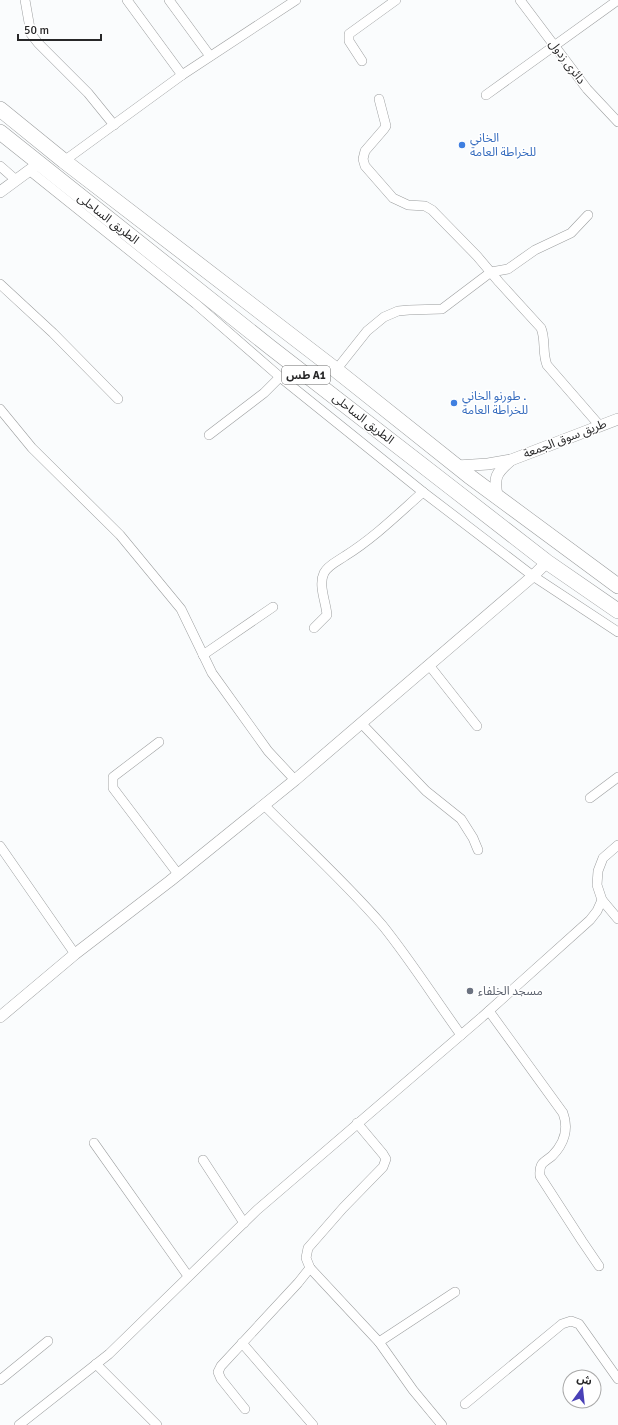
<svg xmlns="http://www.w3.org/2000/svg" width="618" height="1425" font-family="Signika,'Noto Sans Arabic',sans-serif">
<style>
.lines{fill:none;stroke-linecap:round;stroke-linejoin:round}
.minor-casing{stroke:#9c9e9f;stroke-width:10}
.tertiary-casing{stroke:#9c9e9f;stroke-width:12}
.trunk-casing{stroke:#9c9e9f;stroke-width:16}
.minor{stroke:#fff;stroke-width:9}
.tertiary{stroke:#fff;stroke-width:11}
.trunk{stroke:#fff;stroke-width:15}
.shop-dot{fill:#3f7fe0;stroke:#fff;stroke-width:1.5}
.worship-dot{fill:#6b7280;stroke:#fff;stroke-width:1.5}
.labels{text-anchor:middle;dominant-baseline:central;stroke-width:3;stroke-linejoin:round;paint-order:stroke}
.shield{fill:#fff;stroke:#686868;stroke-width:1}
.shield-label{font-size:11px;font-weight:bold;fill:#272728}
.street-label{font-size:12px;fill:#272728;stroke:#fff}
.shop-label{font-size:12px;fill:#366cbe;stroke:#fff;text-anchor:start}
.worship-label{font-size:12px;fill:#5b616d;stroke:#fff;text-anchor:start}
</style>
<rect width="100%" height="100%" fill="#fafcfd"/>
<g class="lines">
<defs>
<g id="minor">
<path d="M25,0L31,34L38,43L88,93L114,125"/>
<path d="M127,0L182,75"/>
<path d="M169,0L210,56"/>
<path d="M520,0L587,89L618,122"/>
<path d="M362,61L349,41V34L396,0"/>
<path d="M486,95L618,0"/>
<path d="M379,99L386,126L384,129L365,151L363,159L365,166L393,198L408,205L425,206L432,210L477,256L499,282L541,328C546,340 542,353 547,365L600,426"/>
<path d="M64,161L182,75L296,0"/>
<path d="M0,166L16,180"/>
<path d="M29,170L196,304L280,377L423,492L533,576L618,632"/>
<path d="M0,284L53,333L118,399"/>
<path d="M336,370L367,331L384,317L398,311L409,310L442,309L491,272L508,269L535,250L571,233L588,215"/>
<path d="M0,409L32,448L120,535L181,609L212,673L268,751L295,780"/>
<path d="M209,435L264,393L280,377"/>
<path d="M314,628L327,615C326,602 318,585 324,573C328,565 338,561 345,556C374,538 398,514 423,492"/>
<path d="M203,655L273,607"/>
<path d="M429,665L477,726"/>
<path d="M361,723L426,791L461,819L473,838L478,850"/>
<path d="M159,742L113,777V788L178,874"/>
<path d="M590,798L618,777"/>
<path d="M264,805C304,845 346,883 383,926C411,961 435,999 461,1035"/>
<path d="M618,845L603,858L598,871L597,885L602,900L618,919"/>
<path d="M0,846L75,954"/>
<path d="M489,1011L563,1113C569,1129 564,1144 552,1156C543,1163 539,1163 540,1176L582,1241L599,1266"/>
<path d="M357,1123L383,1154L386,1159L383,1167L343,1208L308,1248L306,1258L310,1268L379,1342L413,1390L442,1425"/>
<path d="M94,1143L188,1276"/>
<path d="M203,1160L244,1223"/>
<path d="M379,1342L455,1292"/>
<path d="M242,1343L313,1425"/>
<path d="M96,1364L157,1425"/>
<path d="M0,1380L48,1341"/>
<path d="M465,1404L562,1324L571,1321L579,1324L618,1379"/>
<path d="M245,1409L221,1379L218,1372L221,1366L298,1283L310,1268"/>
<path d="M19,1425L109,1354L257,1210L482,1017L590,920L597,911L602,900"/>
</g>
<g id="tertiary">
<path d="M0,192L38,164"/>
<path d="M457,466L488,464L511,460L618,419"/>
<path d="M497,497C494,477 495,474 511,460"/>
<path d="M0,1017L75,954L170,881L295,780L533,576L547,562"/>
</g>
<g id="trunk">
<path d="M0,109L64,161L336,370L469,476L618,586"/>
<path d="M0,132L270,347L453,489L547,562L618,611"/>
</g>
</defs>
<!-- minor casing -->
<use href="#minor" class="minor-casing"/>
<!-- tertiary casing -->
<use href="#tertiary" class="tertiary-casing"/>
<!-- trunk casing -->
<use href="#trunk" class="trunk-casing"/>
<!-- minor -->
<use href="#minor" class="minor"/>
<!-- tertiary -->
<use href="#tertiary" class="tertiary"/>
<!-- trunk -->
<use href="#trunk" class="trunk"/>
</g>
<!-- markers -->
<g class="shop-dot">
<circle cx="462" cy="145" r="4"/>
<circle cx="454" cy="403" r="4"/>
</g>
<circle class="worship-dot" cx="470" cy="991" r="4"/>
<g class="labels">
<!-- shield labels -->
<rect class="shield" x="282" y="366" width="48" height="18" rx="3"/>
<g class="shield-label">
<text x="306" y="375">طس A1</text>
</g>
<!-- street labels -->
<g class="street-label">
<text transform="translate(567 62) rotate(53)">دائرى زدول</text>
<text transform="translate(108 219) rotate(38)">الطريق الساحلى</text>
<text transform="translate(363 419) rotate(38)">الطريق الساحلى</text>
<text transform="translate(565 439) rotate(-21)">طريق سوق الجمعة</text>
</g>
<!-- shop labels -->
<g class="shop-label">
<text x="470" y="138">الخاني<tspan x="470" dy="14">للخراطة العامة</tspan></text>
<text x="462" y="396">طورنو الخاني .<tspan x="462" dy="14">للخراطة العامة</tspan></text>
</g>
<!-- worship labels -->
<g class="worship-label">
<text x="478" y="991">مسجد الخلفاء</text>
</g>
</g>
<!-- north arrow -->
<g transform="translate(582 1389) rotate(15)"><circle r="19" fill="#ffffff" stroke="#a9a9a9"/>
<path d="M0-3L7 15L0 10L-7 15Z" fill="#4a41b7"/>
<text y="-6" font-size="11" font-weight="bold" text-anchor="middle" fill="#272728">ش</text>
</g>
<!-- scale -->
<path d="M18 34v6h83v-6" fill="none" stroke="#272728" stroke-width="2"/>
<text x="24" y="34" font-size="12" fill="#272728" stroke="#ffffff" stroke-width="3" paint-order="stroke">50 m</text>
</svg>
